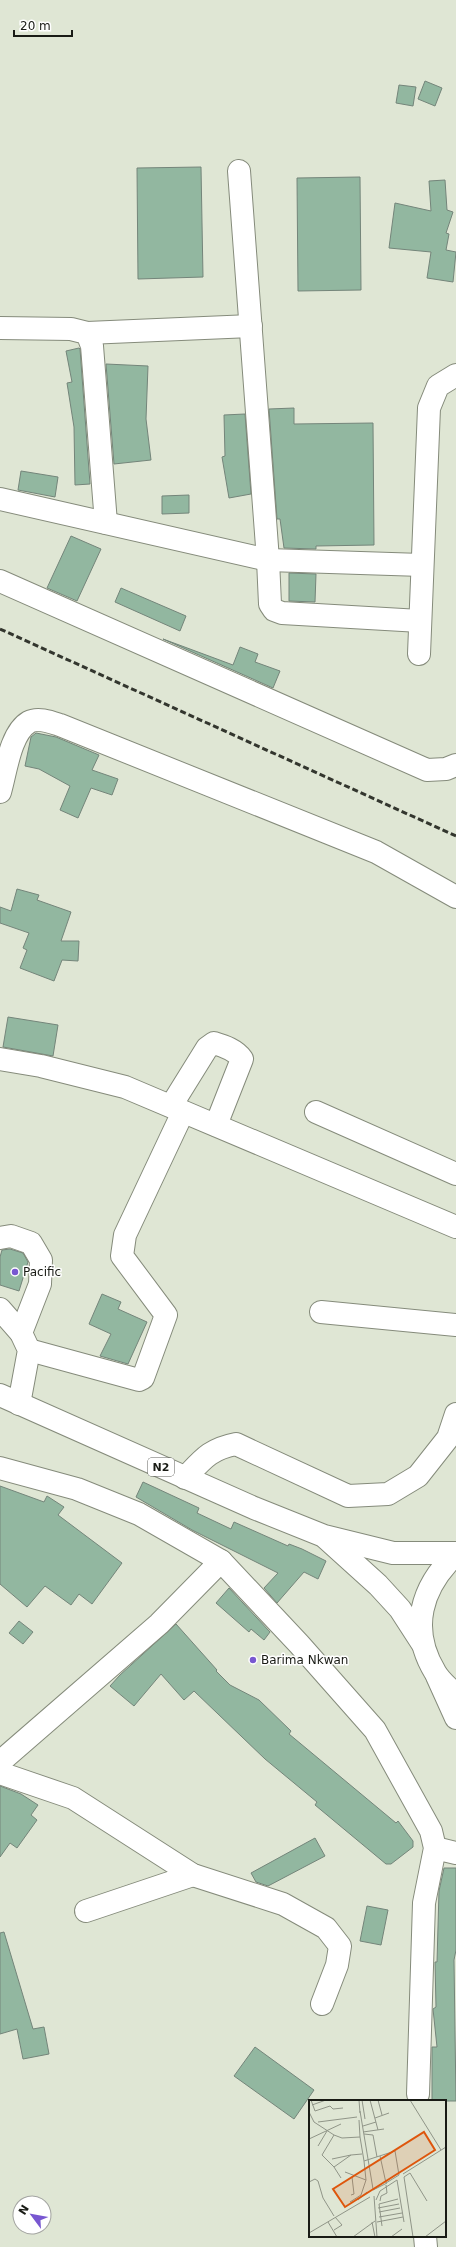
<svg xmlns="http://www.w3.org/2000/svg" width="456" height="2247" font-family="'DejaVu Sans',sans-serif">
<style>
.building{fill:#92b7a0;stroke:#74857a}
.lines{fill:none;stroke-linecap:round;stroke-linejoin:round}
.minor-casing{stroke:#858b7b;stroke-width:24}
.major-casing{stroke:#858b7b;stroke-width:24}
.highway-casing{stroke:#858b7b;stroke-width:24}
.minor{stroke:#fff;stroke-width:22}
.major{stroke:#fff;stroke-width:22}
.highway{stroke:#fff;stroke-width:22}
.rail{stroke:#33362e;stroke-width:3;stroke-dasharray:6 3;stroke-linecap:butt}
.poi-dot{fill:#7857d1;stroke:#fff;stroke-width:1.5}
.labels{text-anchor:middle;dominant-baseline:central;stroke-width:3;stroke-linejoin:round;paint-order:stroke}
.shield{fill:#fff;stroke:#5e5f5b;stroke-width:1}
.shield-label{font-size:11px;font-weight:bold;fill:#191b15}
.poi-label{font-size:12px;fill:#191b15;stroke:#fff;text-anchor:start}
.inset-road{fill:none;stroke:#909588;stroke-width:1}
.view{fill:#de560c;fill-opacity:0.15;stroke:#de560c;stroke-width:2}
.inset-edge{fill:none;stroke:#191b15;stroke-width:2}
</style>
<rect width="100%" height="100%" fill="#dfe6d4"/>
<!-- building -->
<g class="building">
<path d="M425,81L442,88L435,106L418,99Z"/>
<path d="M399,85L416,87L413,106L396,103Z"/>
<path d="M201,167L203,277L138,279L137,168Z"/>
<path d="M360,177L361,290L298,291L297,178Z"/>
<path d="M445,180L447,210L453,212L446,233L449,234L446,250L456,252L453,282L427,278L431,252L389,248L395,203L431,211L429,181Z"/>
<path d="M79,348L80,349L90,484L75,485L74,427L67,383L72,382L66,351Z"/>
<path d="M106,364L148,366L146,419L151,460L114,464Z"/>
<path d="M294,408V424L373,423L374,545L316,546V549L284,548L280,519H277L269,409Z"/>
<path d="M245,414L251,494L229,498L222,457L225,456L224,415Z"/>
<path d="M21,471L58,477L55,497L18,490Z"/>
<path d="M189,495V513L162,514V496Z"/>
<path d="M71,536L101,549L77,601L47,588Z"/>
<path d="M289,573L316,574L315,602L289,601Z"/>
<path d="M121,588L186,616L180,631L115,602Z"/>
<path d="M163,639L233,665L240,647L258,654L255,662L280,671L273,688Z"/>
<path d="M36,733L56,737L99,755L92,770L118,779L112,795L91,788L78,818L60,810L70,786L39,769L25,766L31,737Z"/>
<path d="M17,889L39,895L37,900L71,912L61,941H79L78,961L62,960L54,981L20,968L27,950L23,948L29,933L0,923V907L11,911Z"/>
<path d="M8,1017L58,1025L53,1056L3,1047Z"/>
<path d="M10,1249L23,1253L28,1262L19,1291L0,1285V1257L2,1250Z"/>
<path d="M102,1294L121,1302L118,1309L147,1322L128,1364L100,1356L111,1334L89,1324Z"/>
<path d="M143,1482L199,1508L197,1513L231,1529L234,1522L288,1546L289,1544L302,1549L326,1561L318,1579L304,1572L277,1603L264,1588L278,1573L192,1530L136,1497Z"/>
<path d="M0,1486L44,1502L47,1496L64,1507L58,1515L122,1563L92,1604L79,1594L71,1605L45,1586L27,1607L0,1584Z"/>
<path d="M229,1588L270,1632L264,1640L251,1629L249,1632L216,1603Z"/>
<path d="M19,1621L33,1632L23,1644L9,1633Z"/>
<path d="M176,1624L217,1670L216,1671L230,1685L259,1700L291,1731L289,1734L396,1823L398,1821L413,1841V1847L391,1864H386L315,1805L317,1802L265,1759L194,1691L184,1700L161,1674L134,1706L110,1686L120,1675Z"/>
<path d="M0,1786L21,1794L38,1805L31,1815L37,1820L17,1848L10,1843L0,1857Z"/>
<path d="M315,1838L325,1856L268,1886L256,1882L251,1873Z"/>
<path d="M444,1868H456V1950L454,1960L456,2101H432V2047H437L433,2009L436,2007L435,1962H437L439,1891Z"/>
<path d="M367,1906L388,1910L381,1945L360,1941Z"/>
<path d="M4,1932L33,2029L44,2027L49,2054L23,2059L17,2029L0,2034V1933Z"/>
<path d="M255,2047L314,2090L294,2119L234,2076Z"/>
</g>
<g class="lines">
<defs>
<g id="minor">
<path d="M239,171L268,560L270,604L274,610L282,613L420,621"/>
<path d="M0,328L71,329L87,333L92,346L106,523"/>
<path d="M87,333L251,326"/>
<path d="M0,499L268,560L422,565"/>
<path d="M0,581L427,770L446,769L456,765"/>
<path d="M419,654L429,408L438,386L456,375"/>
<path d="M0,792C6,772 10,733 29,722C38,717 51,722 60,725L376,852L456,897"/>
<path d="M0,1059L41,1066L125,1087L456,1227"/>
<path d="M171,1106L207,1048L214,1043C224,1046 236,1050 242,1059L216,1125"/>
<path d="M316,1112L456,1174"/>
<path d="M0,1238L11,1236L31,1243L41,1260L40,1284L21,1333"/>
<path d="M0,1309L21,1333L29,1350L19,1404"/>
<path d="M321,1312L456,1325"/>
<path d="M29,1350L139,1380L143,1378L166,1315L122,1256L125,1235L183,1112"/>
<path d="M0,1468L77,1489L139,1514L221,1561L159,1624L0,1762"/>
<path d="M185,1478C203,1459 210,1449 236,1444L348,1496L388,1494L418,1476L448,1438L456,1414"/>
<path d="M221,1561L299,1644L375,1730L431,1831L435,1848L424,1903L418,2094"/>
<path d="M0,1773L73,1798L193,1875L283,1904L326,1928L340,1946L337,1965L322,2004"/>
<path d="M435,1848L456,1853"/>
<path d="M86,1911L193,1875"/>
<path d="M425,2236L426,2247"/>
</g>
<path id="major" d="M437,1676L456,1718"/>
<g id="highway">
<path d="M0,1395L254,1508L324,1536L393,1553H456"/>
<path d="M326,1538L378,1585L400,1609L422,1643"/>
<path d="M456,1554C421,1587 409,1629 435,1672C440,1681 449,1688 456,1695"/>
</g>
</defs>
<!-- minor casing -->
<use href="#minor" class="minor-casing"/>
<!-- major casing -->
<use href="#major" class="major-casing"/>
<!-- highway casing -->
<use href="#highway" class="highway-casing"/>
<!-- minor -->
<use href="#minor" class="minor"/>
<!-- major -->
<use href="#major" class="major"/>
<!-- highway -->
<use href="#highway" class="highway"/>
<!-- rail -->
<path class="rail" d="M0,629L456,836"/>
</g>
<!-- markers -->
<g class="poi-dot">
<circle cx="15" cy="1272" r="4"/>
<circle cx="253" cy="1660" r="4"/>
</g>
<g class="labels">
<!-- shield labels -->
<rect class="shield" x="148" y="1458" width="26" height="18" rx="3"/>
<g class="shield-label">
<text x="161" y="1467">N2</text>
</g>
<!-- poi labels -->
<g class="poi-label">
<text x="23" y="1272">Pacific</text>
<text x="261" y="1660">Barima Nkwan</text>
</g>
</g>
<!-- overview -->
<g transform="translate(309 2100)">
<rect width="137" height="137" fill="#dfe6d4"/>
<path class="inset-road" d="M2,0L6,11L21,6L24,9L34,8M50,0L51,13M53,0L56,19M61,0L69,30M69,0L73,15M101,0L132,50M3,5L17,0M51,11L64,89M0,12L5,22L25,35L33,38L51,37L55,61L86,51L90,75L77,83M66,18L80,13M50,20L51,37M9,22L48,17M54,26L67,22M54,32L75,29M55,34L64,35L68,57M25,35L13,55L25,67M0,39L32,24M9,46L18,31M71,56L77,83M23,59L42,55M36,72L57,80L55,61M101,73L95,77L104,137M101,73L118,101M94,74L137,47M32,78L25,67L42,55L53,54M88,80L95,122M0,82L6,79L9,81L14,98L25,116M64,90L78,83M42,95L45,94L43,77M65,96L68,137M49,100L58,92M67,100L71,91L88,80M71,101L72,96L78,93L77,85M41,102L52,95L57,80M69,108L90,104M70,112L91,108M70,117L93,113M19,122L28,137M63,122L66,137M68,122L94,117M73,126L70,104L89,99M25,130L33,125L26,117M0,133L61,97M44,137L66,121M82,137L93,129M116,137L137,121"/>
<path class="view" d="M115,32L126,50L36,107L24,89Z"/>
<rect width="137" height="137" class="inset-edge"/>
</g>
<!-- north arrow -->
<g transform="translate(32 2215) rotate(302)"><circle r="19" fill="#ffffff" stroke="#a3a4a1"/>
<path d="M0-3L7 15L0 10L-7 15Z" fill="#7857d1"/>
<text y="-6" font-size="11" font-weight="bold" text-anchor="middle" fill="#191b15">N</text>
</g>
<!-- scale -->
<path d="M14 30v6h58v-6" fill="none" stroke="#191b15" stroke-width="2"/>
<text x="20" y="30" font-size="12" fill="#191b15" stroke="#ffffff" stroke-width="3" paint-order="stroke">20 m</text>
</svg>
